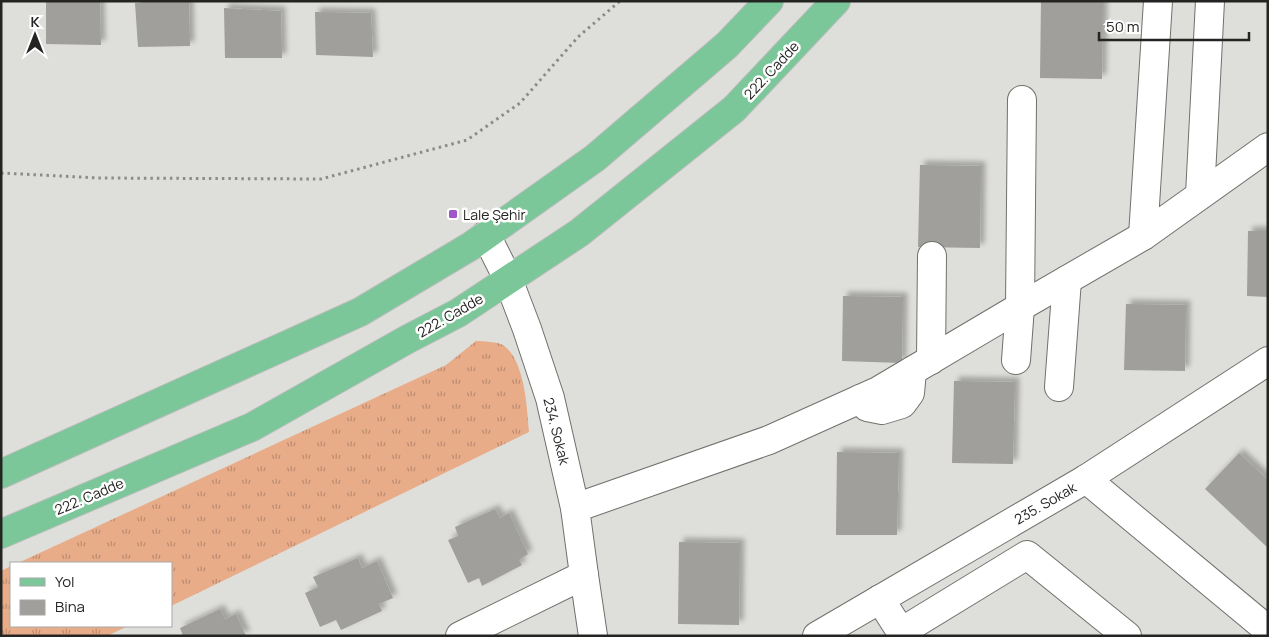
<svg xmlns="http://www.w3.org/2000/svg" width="1269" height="637" font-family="Manrope,sans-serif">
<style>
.grass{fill:url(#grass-tufts)}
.building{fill:#a19f9b;filter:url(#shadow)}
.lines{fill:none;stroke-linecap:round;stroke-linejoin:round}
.minor-casing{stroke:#70716d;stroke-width:30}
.major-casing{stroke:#bdbdbd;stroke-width:30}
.path{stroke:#8b8b88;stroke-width:3;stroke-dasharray:2.5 4;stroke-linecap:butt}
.minor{stroke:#fff;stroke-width:28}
.major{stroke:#7bc799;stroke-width:28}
.poi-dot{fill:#9f57ca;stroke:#fff;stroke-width:2}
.labels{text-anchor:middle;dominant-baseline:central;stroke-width:5;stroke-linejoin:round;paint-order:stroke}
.street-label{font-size:14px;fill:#242422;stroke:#fff}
.poi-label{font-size:14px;fill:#242422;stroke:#fff;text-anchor:start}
</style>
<defs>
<pattern id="grass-tufts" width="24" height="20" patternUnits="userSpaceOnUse" patternTransform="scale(1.25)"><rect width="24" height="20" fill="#e9ac89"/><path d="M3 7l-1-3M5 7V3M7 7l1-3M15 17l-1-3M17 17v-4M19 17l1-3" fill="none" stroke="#bd8c70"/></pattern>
<filter id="shadow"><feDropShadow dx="4.5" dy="-4.5" stdDeviation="2.5" flood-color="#0004"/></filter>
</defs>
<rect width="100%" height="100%" fill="#dedfda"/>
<!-- grass -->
<g class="grass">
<path d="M476,341C483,341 498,342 503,345C525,360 527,408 529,432L171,606V563H18L446,365Z"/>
<path d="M11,566V626H128L107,636H1V571Z"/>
</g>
<!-- building -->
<g class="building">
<path d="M46,1H100L101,45L46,44Z"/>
<path d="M1041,1H1103L1102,79L1040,78Z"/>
<path d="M135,3H189L190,46L138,47Z"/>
<path d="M224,8L281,11L282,58H225Z"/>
<path d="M315,12L371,13L373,57L316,55Z"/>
<path d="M920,165L981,166L980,248L918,247Z"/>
<path d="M1248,231H1268V297L1247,296Z"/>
<path d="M843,296L903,297L902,363L842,361Z"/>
<path d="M1126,304L1186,305L1185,371L1124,370Z"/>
<path d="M954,381L1015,382L1013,464L952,463Z"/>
<path d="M837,452L899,453L897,535H836Z"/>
<path d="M1239,453L1268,480V548L1205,489Z"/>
<path d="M495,509L500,518L509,513L528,554L519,560L522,565L482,586L479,578L468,583L448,540L458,536L455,527Z"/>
<path d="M679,542L740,543L739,625L678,624Z"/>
<path d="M358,558L362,568L377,561L393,598L379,604L382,611L341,630L336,620L320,627L305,593L318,587L313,577Z"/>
<path d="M220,609L225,619L236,614L246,636H183L180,628Z"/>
</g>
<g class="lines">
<defs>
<g id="minor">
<path d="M1200,195L1210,1"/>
<path d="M486,235L508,279L527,329L550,398L575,508L584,575L593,636"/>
<path d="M1143,236L1158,1"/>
<path d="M931,360L932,256"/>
<path d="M1016,360L1020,307L1022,100"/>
<path d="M1059,387L1067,280"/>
<path d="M860,399L867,407L882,410L902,404L910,393L912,371"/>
<path d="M1086,479L1268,630"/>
<path d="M575,508L769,440L878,391L1020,307L1143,236L1268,147"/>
<path d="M880,599L901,632L1027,555L1127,636"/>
<path d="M460,636L584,575"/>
<path d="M817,636L1086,479L1268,361"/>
</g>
<g id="major">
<path d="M1,474L360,312L471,246L595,158L727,45L769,1"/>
<path d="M1,534L252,427L408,339L458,313L579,233L734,109L836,1"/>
</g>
</defs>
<!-- minor casing -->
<use href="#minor" class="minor-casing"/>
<!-- major casing -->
<use href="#major" class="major-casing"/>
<!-- path -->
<path class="path" d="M1,173L99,178L321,179L467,140L520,103L578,37L620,1"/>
<!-- minor -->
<use href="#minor" class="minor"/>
<!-- major -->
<use href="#major" class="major"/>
</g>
<!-- markers -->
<rect class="poi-dot" x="448" y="209" width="10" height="10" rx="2.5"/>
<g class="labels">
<!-- street labels -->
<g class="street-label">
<text transform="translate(771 70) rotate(-47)">222. Cadde</text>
<text transform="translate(450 315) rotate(-30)">222. Cadde</text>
<text transform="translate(557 431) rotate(76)">234. Sokak</text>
<text transform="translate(89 496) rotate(-23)">222. Cadde</text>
<text transform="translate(1045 503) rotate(-30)">235. Sokak</text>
</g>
<!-- poi labels -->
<g class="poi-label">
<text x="463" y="214">Lale Şehir</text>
</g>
</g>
<!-- border -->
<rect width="1269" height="637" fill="none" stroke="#242422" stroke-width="5"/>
<!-- legend -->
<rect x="10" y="562" width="162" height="65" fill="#ffffff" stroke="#a7a7a7"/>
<rect x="20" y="578" width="25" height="8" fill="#7bc799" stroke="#a7a7a7"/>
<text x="55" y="587" font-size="15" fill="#242422">Yol</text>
<rect x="20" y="600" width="25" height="15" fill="#a19f9b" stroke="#a7a7a7"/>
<text x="55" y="612" font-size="15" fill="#242422">Bina</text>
<!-- north arrow -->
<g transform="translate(35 35)" stroke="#ffffff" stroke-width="4" paint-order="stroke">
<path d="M0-4L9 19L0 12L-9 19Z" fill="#242422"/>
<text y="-8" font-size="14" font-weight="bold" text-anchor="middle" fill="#242422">K</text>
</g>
<!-- scale -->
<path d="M1099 32v8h150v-8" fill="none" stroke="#242422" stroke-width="2.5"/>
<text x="1106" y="32" font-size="15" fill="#242422" stroke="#ffffff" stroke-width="4" paint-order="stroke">50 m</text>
</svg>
